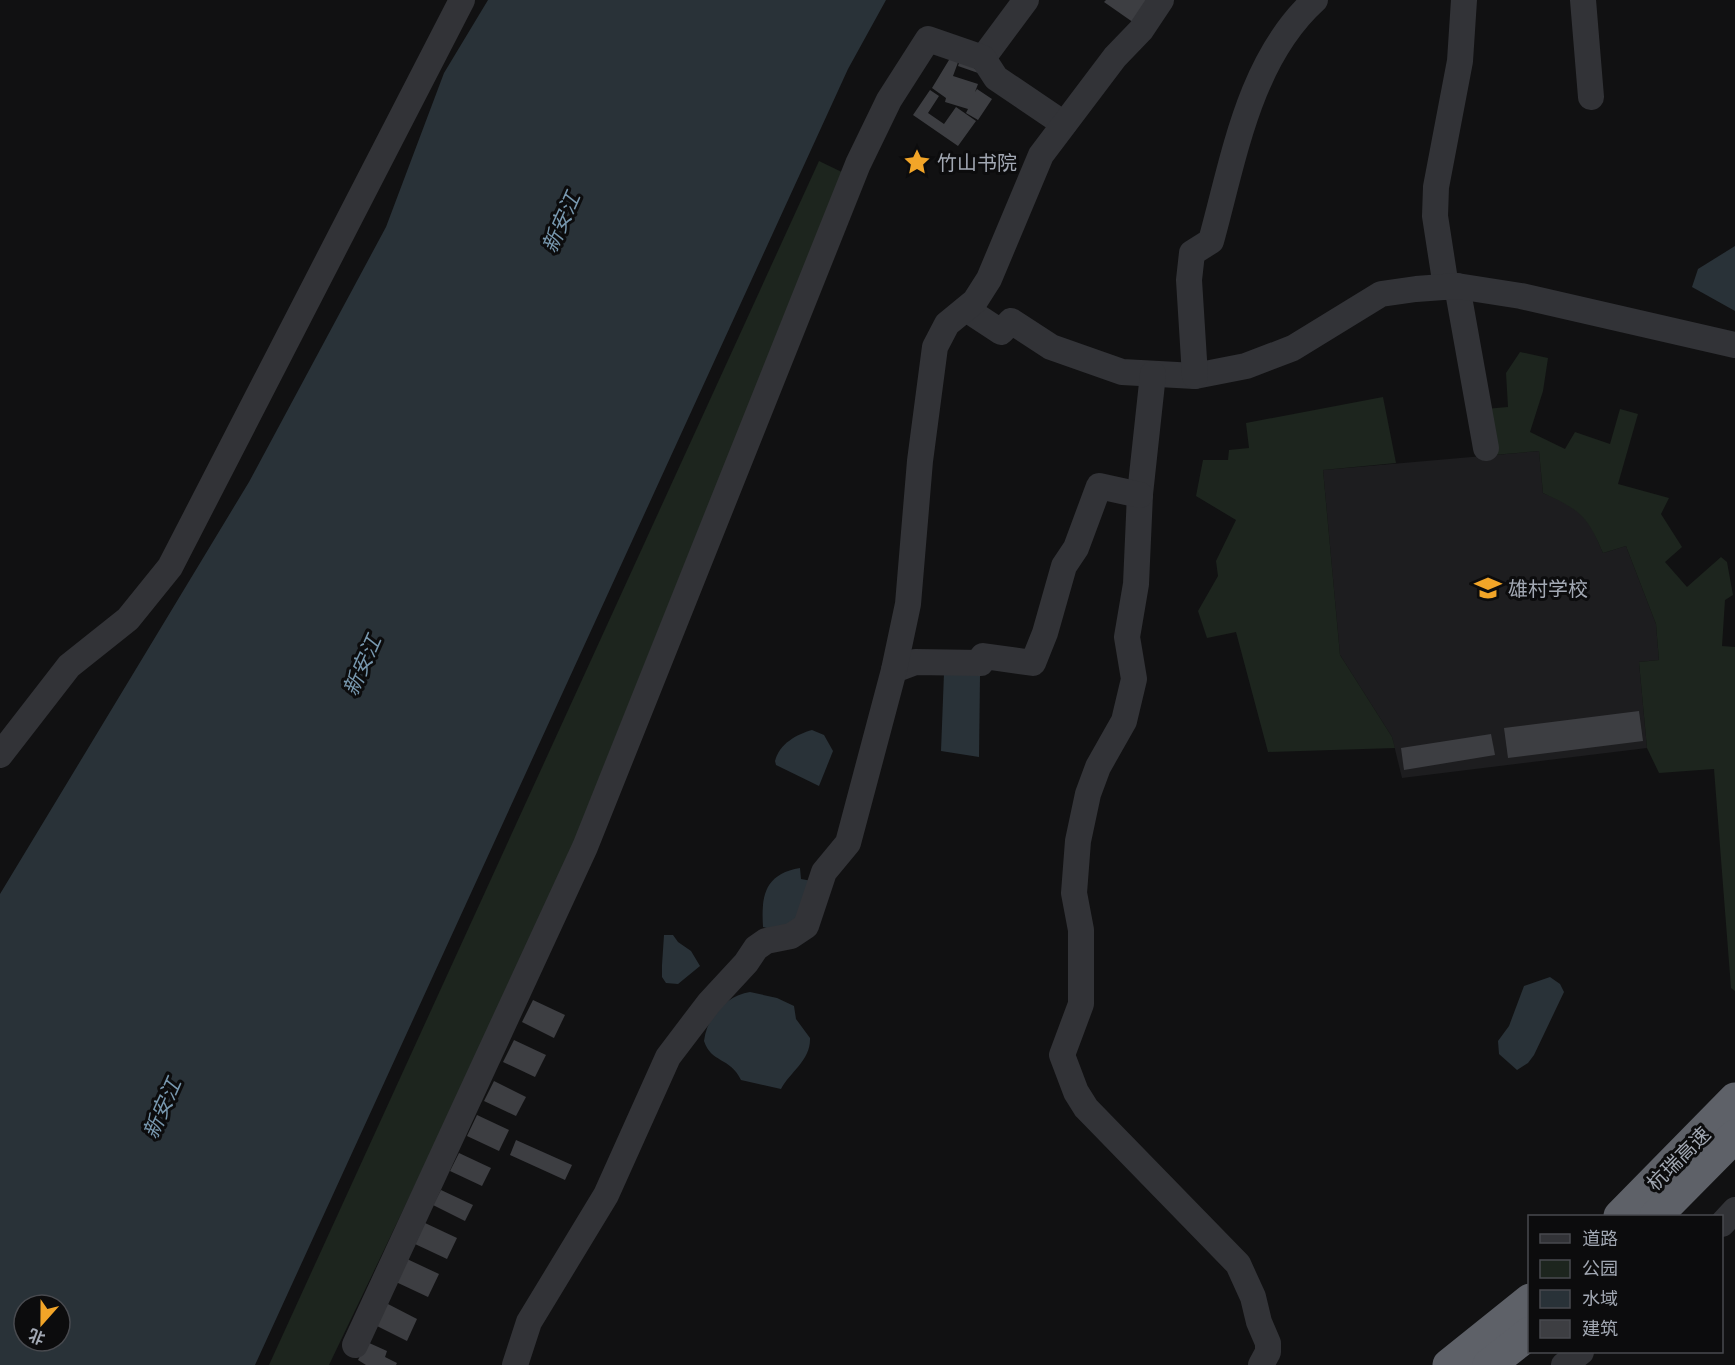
<svg xmlns="http://www.w3.org/2000/svg" width="1735" height="1365" font-family="'Exo 2','Noto Sans SC',sans-serif">
<style>
.built{fill:#1d1d1f}
.green{fill:#1d251e}
.water{fill:#293238;fill-rule:evenodd}
.building{fill:#3d3e42}
.lines{fill:none;stroke-linecap:round;stroke-linejoin:round}
.minor{stroke:#323337;stroke-width:26}
.highway{stroke:#5e6168;stroke-width:33}
.labels{text-anchor:middle;dominant-baseline:central;stroke-width:6;stroke-linejoin:round;paint-order:stroke}
.poi-label{font-size:20px;fill:#a2a8b3;stroke:#0c0c0d;text-anchor:start}
.street-label{font-size:20px;fill:#a2a8b3;stroke:#0c0c0d}
.water-label{font-size:21px;font-style:italic;fill:#7898af;stroke:#0c0c0d}
</style>
<rect width="100%" height="100%" fill="#111112"/>
<!-- built -->
<path class="built" d="M1539,451L1543,493L1573,506L1591,525L1603,553L1626,546L1656,624L1659,660L1639,662L1647,748L1402,778L1392,737L1340,655L1323,470Z"/>
<!-- green -->
<g class="green">
<path d="M819,161L848,175L631,715L515,976L329,1365H269Z"/>
<path d="M1520,352L1548,358L1543,391L1530,432L1565,449L1575,432L1610,444L1620,409L1638,414L1618,484L1669,498L1661,514L1682,547L1665,562L1687,587L1721,557L1727,562L1733,595L1725,600L1722,646L1735,647V991L1731,988L1714,769L1659,773L1647,748L1639,662L1659,660L1656,624L1626,546L1603,553C1587,515 1580,510 1543,493L1539,451L1493,455L1485,409L1508,407L1506,373Z"/>
<path d="M1383,397L1396,463L1323,470L1340,655L1392,737L1395,748L1268,752L1236,632L1207,638L1198,611L1218,576L1216,561L1236,520L1196,496L1203,460H1228L1229,450L1249,448L1246,423Z"/>
</g>
<!-- water -->
<g class="water">
<path d="M488,0H886L848,69L255,1365H0V894L249,482L386,227L444,73ZM24,1305H60V1341H24Z"/>
<path d="M1735,246V311L1692,287L1698,269Z"/>
<path d="M944,673L980,675L979,757L941,751Z"/>
<path d="M812,730L824,735L833,751L819,786L776,765L775,761C779,744 797,734 812,730Z"/>
<path d="M800,868L801,879L812,881L800,920L781,932L763,927C761,895 765,874 800,868Z"/>
<path d="M664,935H673L678,942L691,951L700,966L678,984L666,983L662,977V965Z"/>
<path d="M1550,977L1560,984L1564,992L1534,1055L1528,1063L1517,1070L1499,1054L1498,1041L1509,1026L1524,986Z"/>
<path d="M750,992L777,998L794,1006L796,1019L810,1038C811,1060 790,1072 781,1089L741,1080C730,1057 711,1063 704,1041C707,1016 726,996 750,992Z"/>
</g>
<!-- building -->
<g class="building">
<path d="M1106,0H1155L1137,25L1104,2Z"/>
<path d="M952,55L960,57L953,76L978,84L975,92L977,89L992,99L978,120L966,113L968,109L945,102L946,98L932,88Z"/>
<path d="M961,57L981,74L958,66Z"/>
<path d="M930,90L939,96L928,113L944,124L956,107L976,121L958,146L913,115Z"/>
<path d="M1639,711L1643,741L1508,758L1504,728Z"/>
<path d="M1491,734L1495,755L1404,770L1401,748Z"/>
<path d="M533,1000L565,1015L554,1038L522,1022Z"/>
<path d="M514,1040L546,1055L535,1077L503,1062Z"/>
<path d="M494,1081L526,1097L516,1116L484,1101Z"/>
<path d="M477,1115L509,1130L499,1151L467,1136Z"/>
<path d="M516,1140L572,1165L565,1180L510,1155Z"/>
<path d="M459,1153L491,1168L482,1186L450,1171Z"/>
<path d="M441,1190L473,1205L465,1221L433,1205Z"/>
<path d="M425,1223L457,1238L447,1259L415,1244Z"/>
<path d="M407,1259L439,1274L428,1297L396,1282Z"/>
<path d="M386,1303L417,1319L407,1341L375,1325Z"/>
<path d="M367,1342L387,1351L385,1357L397,1363L396,1365H366L358,1360Z"/>
</g>
<g class="lines">
<!-- minor -->
<g class="minor">
<path d="M1583,0L1591,97"/>
<path d="M983,58L1026,0"/>
<path d="M1457,286L1486,448"/>
<path d="M1446,287L1435,216L1436,187L1460,61L1464,0"/>
<path d="M966,309L1001,332L1011,321L1051,347L1122,372L1195,376L1246,366L1293,348L1381,294L1416,289L1457,286L1521,296L1735,345"/>
<path d="M1153,374L1140,494L1136,584L1127,637L1134,679L1124,721L1098,767L1088,794L1078,841L1074,893L1081,930V1004L1062,1055L1076,1092L1086,1108L1238,1264L1253,1297L1259,1322L1268,1343V1352L1261,1365"/>
<path d="M1195,376L1189,280L1192,253L1211,241C1234,158 1249,60 1315,0"/>
<path d="M894,670L915,662L981,663L983,656L1033,663L1045,633L1064,566L1076,548L1099,486L1140,495"/>
<path d="M0,755L69,666L128,619L170,567L462,0"/>
<path d="M1722,1224L1735,1210"/>
<path d="M355,1345L585,847L858,164L889,100L928,39L983,58L996,78L1064,124"/>
<path d="M515,1365L529,1322L606,1195L668,1057L709,1003L746,963L756,948L766,941L791,936L806,926L824,872L848,843L894,670L908,604L920,461L935,347L947,324L975,301L989,279L1041,155L1115,57L1141,30L1161,0"/>
<path d="M1564,1365L1581,1352"/>
</g>
<!-- highway -->
<g class="highway">
<path d="M1620,1216L1735,1099"/>
<path d="M1656,1216L1735,1136"/>
<path d="M1449,1365L1530,1300"/>
<path d="M1489,1365L1530,1333"/>
</g>
</g>
<!-- icons -->
<defs>
<symbol id="sight-bare" viewBox="-9 -9 18 18"><path d="M0-6L1.8-2.2L6-1.7L2.9 1.2L3.7 5.4L0 3.3L-3.7 5.4L-2.9 1.2L-6-1.7L-1.8-2.2Z" fill="#f2a528" stroke="#0c0c0d" stroke-width="2.5" paint-order="stroke"/></symbol>
<symbol id="school-bare" viewBox="-9 -9 18 18"><path d="M0-5L7-2L0 1L-7-2ZM-4 1L0 2.5L4 1V4Q0 6-4 4Z" fill="#f2a528" stroke="#0c0c0d" stroke-width="2.5" paint-order="stroke"/></symbol>
</defs>
<g fill-rule="evenodd">
<use href="#sight-bare" x="898" y="143" width="38" height="38"/>
<use href="#school-bare" x="1469" y="569" width="38" height="38"/>
</g>
<g class="labels">
<!-- poi labels -->
<g class="poi-label">
<text x="937" y="162">竹山书院</text>
<text x="1508" y="588">雄村学校</text>
</g>
<!-- street labels -->
<g class="street-label">
<text transform="translate(1678 1158) rotate(-45)">杭瑞高速</text>
</g>
<!-- water labels -->
<g class="water-label">
<text transform="translate(560 222) rotate(-66)">新安江</text>
<text transform="translate(361 665) rotate(-66)">新安江</text>
<text transform="translate(161 1108) rotate(-66)">新安江</text>
</g>
</g>
<!-- legend -->
<rect x="1528" y="1215" width="195" height="138" fill="#0c0c0d" stroke="#484a4f" stroke-width="1.5"/>
<rect x="1540" y="1234" width="30" height="9" fill="#323337" stroke="#484a4f" stroke-width="1.5"/>
<text x="1582" y="1245" font-size="18" fill="#a2a8b3">道路</text>
<rect x="1540" y="1260" width="30" height="18" fill="#1d251e" stroke="#484a4f" stroke-width="1.5"/>
<text x="1582" y="1275" font-size="18" fill="#a2a8b3">公园</text>
<rect x="1540" y="1290" width="30" height="18" fill="#293238" stroke="#484a4f" stroke-width="1.5"/>
<text x="1582" y="1305" font-size="18" fill="#a2a8b3">水域</text>
<rect x="1540" y="1320" width="30" height="18" fill="#3d3e42" stroke="#484a4f" stroke-width="1.5"/>
<text x="1582" y="1335" font-size="18" fill="#a2a8b3">建筑</text>
<!-- north arrow -->
<g transform="translate(42 1323) rotate(201)"><circle r="28" fill="#0c0c0d" stroke="#484a4f" stroke-width="1.5"/>
<path d="M0-4.5L10 22L0 15L-10 22Z" fill="#f2a528"/>
<text y="-9" font-size="16" font-weight="bold" text-anchor="middle" fill="#a2a8b3">北</text>
</g>
</svg>
